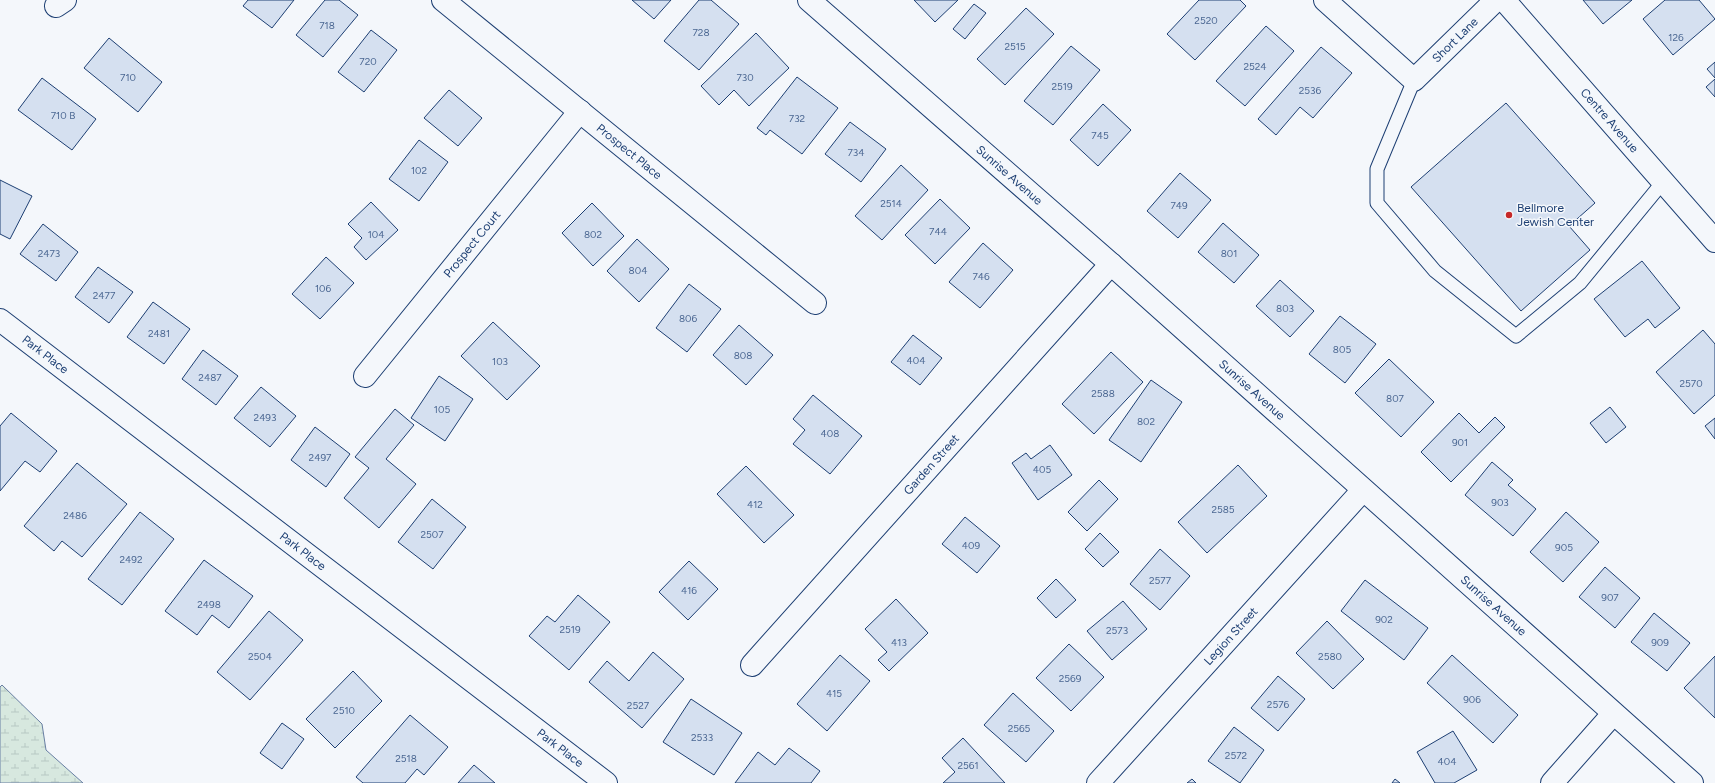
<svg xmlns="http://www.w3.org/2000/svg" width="1715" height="783" font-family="Figtree,sans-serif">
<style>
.wetland{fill:url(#wetland-marsh);stroke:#687fa3}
.building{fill:#d5e0f0;stroke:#1d3f73}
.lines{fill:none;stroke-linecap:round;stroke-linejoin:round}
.service-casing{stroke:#1d3f73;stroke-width:15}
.minor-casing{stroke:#1d3f73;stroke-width:24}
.service{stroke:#f4f7fb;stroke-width:13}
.minor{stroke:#f4f7fb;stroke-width:22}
.poi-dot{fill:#c62828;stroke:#f4f7fb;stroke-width:1.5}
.labels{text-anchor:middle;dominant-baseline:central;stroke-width:3;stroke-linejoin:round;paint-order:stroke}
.number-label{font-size:10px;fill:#4b6792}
.street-label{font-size:12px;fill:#1d3f73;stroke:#f4f7fb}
.poi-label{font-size:12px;fill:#1d3f73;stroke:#f4f7fb;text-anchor:start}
</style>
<defs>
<pattern id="wetland-marsh" width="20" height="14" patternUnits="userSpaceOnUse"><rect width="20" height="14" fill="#d7e8df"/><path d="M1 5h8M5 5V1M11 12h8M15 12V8" fill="none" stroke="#b8c8c3"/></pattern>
</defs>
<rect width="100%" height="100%" fill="#f4f7fb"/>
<!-- wetland -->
<path class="wetland" d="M2,685L42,724L46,750L83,783H0V687Z"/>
<!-- building -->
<g class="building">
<path d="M248,0H294L272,28L243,6Z"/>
<path d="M325,0H339L358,15L323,57L296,35Z"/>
<path d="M632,0H671L654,19Z"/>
<path d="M699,0H711L739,24L699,70L664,41Z"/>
<path d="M914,0H958L935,22Z"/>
<path d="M1199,0H1240L1246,6L1195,60L1167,34Z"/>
<path d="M1583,0H1632L1603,24Z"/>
<path d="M1665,0H1699L1715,19L1673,55L1643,19Z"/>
<path d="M974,4L986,13L965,39L953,29Z"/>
<path d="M1026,8L1054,34L1005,85L977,59Z"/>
<path d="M1266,26L1294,51L1245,106L1216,81Z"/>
<path d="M371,30L397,50L364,92L338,72Z"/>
<path d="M756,33L789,68L749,106L734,90L719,105L701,86Z"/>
<path d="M109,38L162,82L138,112L84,68Z"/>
<path d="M1071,46L1100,70L1053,125L1024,101Z"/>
<path d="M1321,47L1352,73L1313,118L1300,107L1276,135L1258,119Z"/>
<path d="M1715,62V78L1707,69Z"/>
<path d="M797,77L838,108L802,154L770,130L766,135L757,128Z"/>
<path d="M42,78L96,119L72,150L18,110Z"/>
<path d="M1715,79V97L1706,87Z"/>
<path d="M449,90L482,118L458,146L424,118Z"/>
<path d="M1506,103L1595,203L1569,226L1590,250L1521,311L1411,187Z"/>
<path d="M1103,104L1131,130L1098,166L1070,140Z"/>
<path d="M850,122L886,149L861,182L825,154Z"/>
<path d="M419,140L448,162L419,201L389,179Z"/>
<path d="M901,165L928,190L882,240L855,216Z"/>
<path d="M1180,173L1211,200L1178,238L1147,211Z"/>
<path d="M0,180L32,196L10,239L0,234Z"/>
<path d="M940,199L970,228L935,264L905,235Z"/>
<path d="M371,202L398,230L366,260L354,247L362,238L348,224Z"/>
<path d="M592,203L624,236L593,266L562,233Z"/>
<path d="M1223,223L1259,255L1234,283L1198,252Z"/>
<path d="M43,224L78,252L56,281L20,254Z"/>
<path d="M637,239L669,269L639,302L607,271Z"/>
<path d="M983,243L1013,270L980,308L949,282Z"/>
<path d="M326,257L354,283L320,319L292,294Z"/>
<path d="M1642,261L1680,308L1655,328L1648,319L1625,337L1594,299Z"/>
<path d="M98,267L133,292L109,323L75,297Z"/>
<path d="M1280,280L1314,311L1290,337L1256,306Z"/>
<path d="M689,284L721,309L687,352L656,328Z"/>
<path d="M153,302L190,329L164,364L127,337Z"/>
<path d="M1340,316L1376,344L1345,383L1309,354Z"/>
<path d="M493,322L540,366L507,400L461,356Z"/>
<path d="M739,325L773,355L746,385L713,355Z"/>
<path d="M1703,330L1715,344V395L1694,414L1656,372Z"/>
<path d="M913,335L942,358L920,385L891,362Z"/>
<path d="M203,350L238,376L216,405L182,379Z"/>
<path d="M1111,352L1143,382L1094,434L1062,404Z"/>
<path d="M1389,359L1434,402L1401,437L1355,393Z"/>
<path d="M439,376L473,399L445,441L411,418Z"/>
<path d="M1151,380L1182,402L1141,462L1109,440Z"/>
<path d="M261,387L296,416L270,447L234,418Z"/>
<path d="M813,395L862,436L830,474L793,444L805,430L793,419Z"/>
<path d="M1610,407L1626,427L1606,443L1590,423Z"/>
<path d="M395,409L414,425L386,459L416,484L379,528L344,498L369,468L355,457Z"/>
<path d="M11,413L57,451L40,472L25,461L0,491V426Z"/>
<path d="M1459,413L1479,433L1495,417L1505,427L1451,482L1421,452Z"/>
<path d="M1715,418V439L1705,426Z"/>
<path d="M315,427L350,454L326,487L291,460Z"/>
<path d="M1050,445L1072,475L1038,500L1012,463L1026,453L1031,459Z"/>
<path d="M1492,462L1513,480L1508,485L1536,509L1513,536L1465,495Z"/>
<path d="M77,463L127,504L82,557L62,541L54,551L24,526Z"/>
<path d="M1238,465L1267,496L1207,553L1178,522Z"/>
<path d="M746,466L794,515L764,543L717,494Z"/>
<path d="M1099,480L1118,499L1087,531L1068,512Z"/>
<path d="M432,499L466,527L433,569L398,542Z"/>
<path d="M140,512L174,539L122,605L88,579Z"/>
<path d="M1566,512L1599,542L1563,582L1530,552Z"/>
<path d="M965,517L1000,546L977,573L942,544Z"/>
<path d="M1100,533L1119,552L1103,567L1085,549Z"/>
<path d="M1160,549L1190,576L1160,610L1130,584Z"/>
<path d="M204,560L253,596L229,628L212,615L197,635L165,611Z"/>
<path d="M689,561L718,589L688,620L659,592Z"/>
<path d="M1605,567L1640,598L1615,628L1579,597Z"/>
<path d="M1056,579L1076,600L1056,618L1037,598Z"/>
<path d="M1365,580L1428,628L1404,660L1341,611Z"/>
<path d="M578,595L610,622L569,670L529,636L547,616L555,622Z"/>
<path d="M896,599L928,633L889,671L878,660L887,652L865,629Z"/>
<path d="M1123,601L1147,629L1112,660L1087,631Z"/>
<path d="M269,611L303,640L250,700L217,672Z"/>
<path d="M1654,613L1690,643L1667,671L1631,642Z"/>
<path d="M1327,621L1364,659L1333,689L1296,653Z"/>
<path d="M1069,644L1104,677L1071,711L1036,678Z"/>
<path d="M653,652L684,679L642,728L589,682L607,661L629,681Z"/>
<path d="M840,655L870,681L827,731L797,704Z"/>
<path d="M1452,655L1518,715L1493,743L1427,683Z"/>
<path d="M1715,656V718L1684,688Z"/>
<path d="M353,671L382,701L335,748L306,719Z"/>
<path d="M1278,676L1305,699L1278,731L1251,708Z"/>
<path d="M1013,693L1054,731L1026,762L984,725Z"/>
<path d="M691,699L742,733L714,775L663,742Z"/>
<path d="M410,715L448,747L424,775L417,769L405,783H363L356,777Z"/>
<path d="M282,723L304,739L282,769L260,753Z"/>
<path d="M1234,727L1264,750L1240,783L1208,761Z"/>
<path d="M1453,731L1477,770L1454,783H1435L1417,752Z"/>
<path d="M963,738L1005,783H943L955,772L942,758Z"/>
<path d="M789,748L820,771L811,783H735L758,752L775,765Z"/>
<path d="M474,765L495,783H458Z"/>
<path d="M1192,779L1196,783H1187Z"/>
<path d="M1395,779L1400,783H1392Z"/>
</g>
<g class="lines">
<defs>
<path id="service" d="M1414,80L1377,169V203L1435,271L1516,336L1580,283L1663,182"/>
<g id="minor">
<path id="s1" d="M443,0L815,303"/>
<path id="s2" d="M809,0L1111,264L1692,783"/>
<path id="s3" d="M1325,0L1414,80L1496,0"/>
<path id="s4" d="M1504,0L1715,241"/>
<path d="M56,6L65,0"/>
<path id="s5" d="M0,320L606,783"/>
<path id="s6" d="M365,376L580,111"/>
<path id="s7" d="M752,665L1111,264"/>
<path id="s8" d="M1098,783L1363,490"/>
<path d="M1552,783L1613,714"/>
</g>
</defs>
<!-- service casing -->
<use href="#service" class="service-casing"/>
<!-- minor casing -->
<use href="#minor" class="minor-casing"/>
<!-- service -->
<use href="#service" class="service"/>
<!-- minor -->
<use href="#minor" class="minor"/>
</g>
<!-- markers -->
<circle class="poi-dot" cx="1509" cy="215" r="4"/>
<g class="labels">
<!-- number labels -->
<g class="number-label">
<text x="1206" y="20">2520</text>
<text x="327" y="25">718</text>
<text x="701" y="32">728</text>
<text x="1676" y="37">126</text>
<text x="1015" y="46">2515</text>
<text x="368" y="61">720</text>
<text x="1255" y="66">2524</text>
<text x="128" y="77">710</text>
<text x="745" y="77">730</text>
<text x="1062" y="86">2519</text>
<text x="1310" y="90">2536</text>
<text x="63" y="115">710 B</text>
<text x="797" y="118">732</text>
<text x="1100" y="135">745</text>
<text x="856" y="152">734</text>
<text x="419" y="170">102</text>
<text x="891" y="203">2514</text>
<text x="1179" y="205">749</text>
<text x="938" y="231">744</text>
<text x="376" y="234">104</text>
<text x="593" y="234">802</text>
<text x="49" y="253">2473</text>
<text x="1229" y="253">801</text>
<text x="638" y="270">804</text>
<text x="981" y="276">746</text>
<text x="323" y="288">106</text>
<text x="104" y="295">2477</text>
<text x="1285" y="308">803</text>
<text x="688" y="318">806</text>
<text x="159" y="333">2481</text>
<text x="1342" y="349">805</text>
<text x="743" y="355">808</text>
<text x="916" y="360">404</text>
<text x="500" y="361">103</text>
<text x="210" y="377">2487</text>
<text x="1691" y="383">2570</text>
<text x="1103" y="393">2588</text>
<text x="1395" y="398">807</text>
<text x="442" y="409">105</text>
<text x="265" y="417">2493</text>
<text x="1146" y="421">802</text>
<text x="830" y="433">408</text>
<text x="1460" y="442">901</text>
<text x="320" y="457">2497</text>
<text x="1042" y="469">405</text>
<text x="1500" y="502">903</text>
<text x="755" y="504">412</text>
<text x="1223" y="509">2585</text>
<text x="75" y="515">2486</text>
<text x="432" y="534">2507</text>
<text x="971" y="545">409</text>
<text x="1564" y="547">905</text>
<text x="131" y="559">2492</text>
<text x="1160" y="580">2577</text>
<text x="689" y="590">416</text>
<text x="1610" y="597">907</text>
<text x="209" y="604">2498</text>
<text x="1384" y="619">902</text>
<text x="570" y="629">2519</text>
<text x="1117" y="630">2573</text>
<text x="899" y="642">413</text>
<text x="1660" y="642">909</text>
<text x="260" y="656">2504</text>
<text x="1330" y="656">2580</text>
<text x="1070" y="678">2569</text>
<text x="834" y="693">415</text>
<text x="1472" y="699">906</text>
<text x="1278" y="704">2576</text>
<text x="638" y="705">2527</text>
<text x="344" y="710">2510</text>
<text x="1019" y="728">2565</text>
<text x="702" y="737">2533</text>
<text x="1236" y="755">2572</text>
<text x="406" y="758">2518</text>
<text x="1447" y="761">404</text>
<text x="968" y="765">2561</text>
</g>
<!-- street labels -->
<g class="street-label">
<text stroke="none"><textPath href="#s3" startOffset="177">Short Lane</textPath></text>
<text stroke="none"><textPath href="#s4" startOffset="160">Centre Avenue</textPath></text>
<text stroke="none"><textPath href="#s1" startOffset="240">Prospect Place</textPath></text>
<text stroke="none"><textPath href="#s2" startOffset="266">Sunrise Avenue</textPath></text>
<text stroke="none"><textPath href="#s6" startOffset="170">Prospect Court</textPath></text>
<text stroke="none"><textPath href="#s5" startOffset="57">Park Place</textPath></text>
<text stroke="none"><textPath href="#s2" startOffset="590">Sunrise Avenue</textPath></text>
<text stroke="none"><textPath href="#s7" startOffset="269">Garden Street</textPath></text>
<text stroke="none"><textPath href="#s5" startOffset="381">Park Place</textPath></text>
<text stroke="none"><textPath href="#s2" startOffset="914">Sunrise Avenue</textPath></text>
<text stroke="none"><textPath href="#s8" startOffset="198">Legion Street</textPath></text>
<text stroke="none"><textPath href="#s5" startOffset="705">Park Place</textPath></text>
</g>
<!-- poi labels -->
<g class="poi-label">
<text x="1517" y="208">Bellmore<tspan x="1517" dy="14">Jewish Center</tspan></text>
</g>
</g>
</svg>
